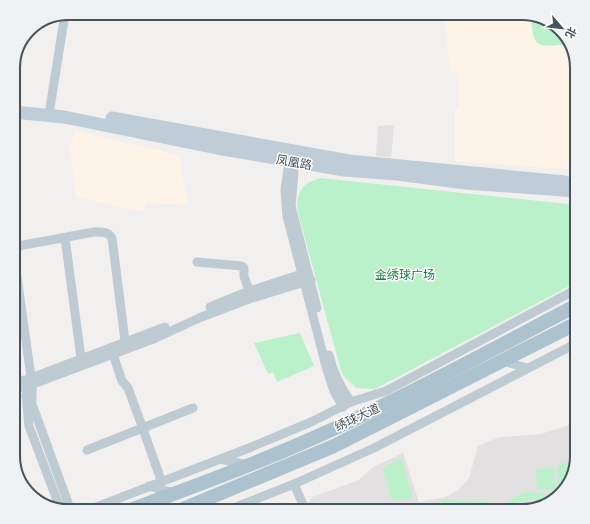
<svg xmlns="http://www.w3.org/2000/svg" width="590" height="524" font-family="Montserrat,'Noto Sans SC',sans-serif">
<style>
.commercial{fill:#fdf4e7}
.education{fill:#e3e0e1}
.green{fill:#bbf1ca}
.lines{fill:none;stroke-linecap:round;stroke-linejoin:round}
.street{stroke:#bfcbd2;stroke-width:9}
.secondary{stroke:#becdd7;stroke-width:13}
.primary{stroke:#adc2cf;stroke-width:14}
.labels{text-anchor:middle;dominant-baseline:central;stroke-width:3;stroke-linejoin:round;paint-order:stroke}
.street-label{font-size:12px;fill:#46555d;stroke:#fff}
.park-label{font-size:12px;fill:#12833e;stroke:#fff}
.rim{fill:none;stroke:#46555d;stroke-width:2}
</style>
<rect width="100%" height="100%" fill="#f2efef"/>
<!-- commercial -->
<g class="commercial">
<path d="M444,13H522L561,29L577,68V170L455,161V109L459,107L458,73L450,72Z"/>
<path d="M76,131L179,155L188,205L146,203L144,212L76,197L69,146Z"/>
<path d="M294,501L299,503L303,511H271V509Z"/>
</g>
<!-- education -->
<g class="education">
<path d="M394,125L391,157L376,156L378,126Z"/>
<path d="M573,421L577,424V459L561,495L522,511H309L308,503L312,497L359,480L373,467L403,453L419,502L446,497L458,490L469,478L478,446L500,437L541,434L566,426Z"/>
</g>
<!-- green -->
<g class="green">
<path d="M531,17L561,29L567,44C537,48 533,48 531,17Z"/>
<path d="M321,178L577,205V282L375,389L356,388L343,375L340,367L298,213C295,194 302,182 321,178Z"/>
<path d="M300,333L314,366L277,382L273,372L268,374L254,343Z"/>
<path d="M401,458L413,498L392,501L383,468Z"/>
<path d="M576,460L563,490L558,489L557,465Z"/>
<path d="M554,466L555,489H537L536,470Z"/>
<path d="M526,492L543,493L552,498L543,502L532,500L524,501L518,503L509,511H500L511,499Z"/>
<path d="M442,500L489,502L488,511H442Z"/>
</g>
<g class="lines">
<!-- street -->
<g class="street">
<path d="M50,108L65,14"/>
<path d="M290,155L285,190L287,216L327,370L334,391L343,407"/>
<path d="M294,172L291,206L317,308"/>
<path d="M65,238L81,358"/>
<path d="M13,247L94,232C102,232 107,231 112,238L125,341"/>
<path d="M13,248L32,384V404L71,511"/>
<path d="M197,262L242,266L244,268V276L249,291"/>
<path d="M210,307L249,291L308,272"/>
<path d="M113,354L122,381L128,388L143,429L161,480"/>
<path d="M329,355C333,372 341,388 351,402"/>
<path d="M503,361L527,368"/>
<path d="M13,381L26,380L165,327"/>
<path d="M13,388L25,387L156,338L199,318L249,299L311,280"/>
<path d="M26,395L29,426L60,508"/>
<path d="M87,450L193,408"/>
<path d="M220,459L248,465"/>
<path d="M294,484L306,511"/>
<path d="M149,486L174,493"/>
<path d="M86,511L249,448L311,422L351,402L386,391L577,289"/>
<path d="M226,511L294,484L374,448L577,343"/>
</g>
<!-- secondary -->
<g class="secondary">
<path d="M13,112L64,117L217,148L344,170L397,174L465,183L577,191"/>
<path d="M112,118L349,161L565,182"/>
</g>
<!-- primary -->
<g class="primary">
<path d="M128,511C183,490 240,470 295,446C391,405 484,354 577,305"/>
<path d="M178,511L334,446L577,323"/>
</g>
</g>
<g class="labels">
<!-- street labels -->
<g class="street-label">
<text transform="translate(294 162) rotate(10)">凤凰路</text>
<text transform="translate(357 417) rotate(-25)">绣球大道</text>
</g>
<!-- park labels -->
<g class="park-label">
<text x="405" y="274">金绣球广场</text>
</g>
</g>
<!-- crop -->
<path d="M0 0H590V524H0ZM68 20H522A48 48 0 0 1 570 68V456A48 48 0 0 1 522 504H68A48 48 0 0 1 20 456V68A48 48 0 0 1 68 20Z" fill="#f0f1f2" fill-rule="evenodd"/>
<path class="rim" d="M68 20H522A48 48 0 0 1 570 68V456A48 48 0 0 1 522 504H68A48 48 0 0 1 20 456V68A48 48 0 0 1 68 20Z"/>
<!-- north arrow -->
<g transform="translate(562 28) rotate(118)" stroke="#ffffff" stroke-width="3" paint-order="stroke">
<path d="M0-3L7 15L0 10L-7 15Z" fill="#46555d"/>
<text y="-6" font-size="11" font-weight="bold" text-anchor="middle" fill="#46555d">北</text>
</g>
</svg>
